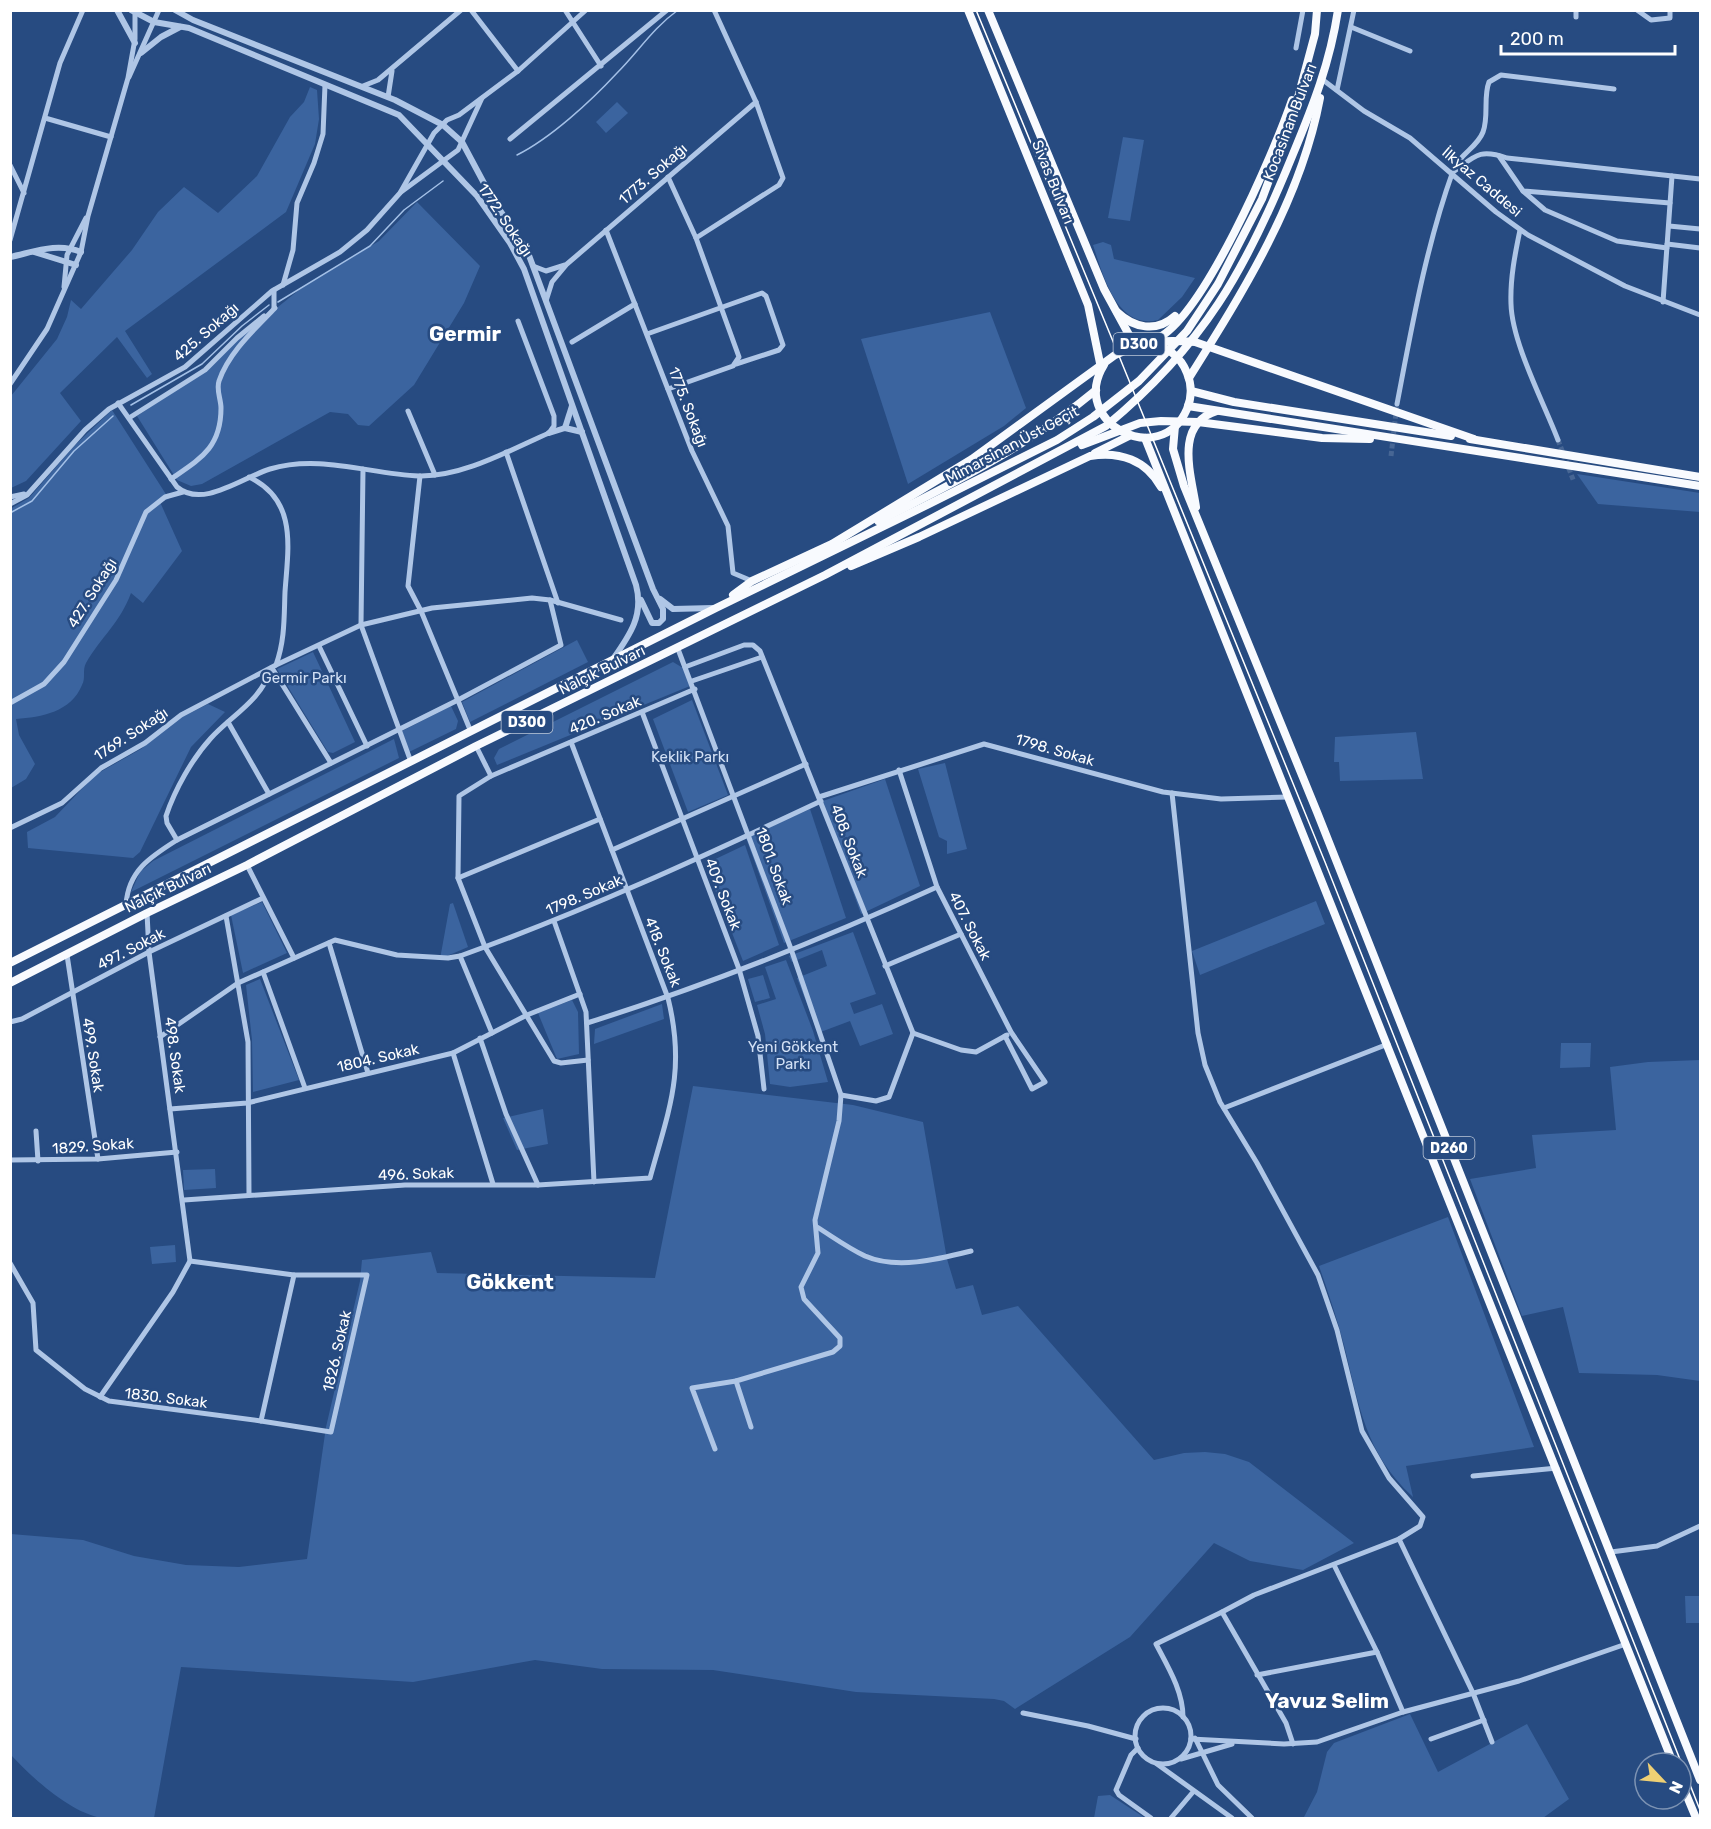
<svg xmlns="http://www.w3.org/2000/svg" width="1711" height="1829" font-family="Rubik,sans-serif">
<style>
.green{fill:#3b649f}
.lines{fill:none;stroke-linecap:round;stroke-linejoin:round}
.stream{stroke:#a3c0e7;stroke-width:1.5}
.minor-tunnel{stroke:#476694;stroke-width:5;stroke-dasharray:5 2.5;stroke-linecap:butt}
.minor{stroke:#afc6e6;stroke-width:5}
.tertiary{stroke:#afc6e6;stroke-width:6}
.trunk{stroke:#f8fafe;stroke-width:8}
.tram{stroke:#fff;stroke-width:1.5}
.labels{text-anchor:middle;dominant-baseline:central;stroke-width:5;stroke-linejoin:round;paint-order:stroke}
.shield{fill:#274b81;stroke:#bec9d9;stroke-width:1.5}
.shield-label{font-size:14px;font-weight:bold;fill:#fff}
.street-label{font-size:15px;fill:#fff;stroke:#274b81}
.park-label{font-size:15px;fill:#d2e0f5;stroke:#274b81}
.district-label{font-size:21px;font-weight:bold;fill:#fff;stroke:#274b81}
</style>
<rect width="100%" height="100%" fill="#274b81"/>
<!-- green -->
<g class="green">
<path d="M310,87L317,90L319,119L315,144L286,212L125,331L152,374L147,378L117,337L60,393L81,421L26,481L11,488V396L57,339L67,317L71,300L81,309L132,250L158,212L184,187L218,213L257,176L290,117L304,102Z"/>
<path d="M617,102L628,113L606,133L596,122Z"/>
<path d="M1123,137L1144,140L1130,221L1108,218Z"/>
<path d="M417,202L480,266L464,303L414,385L369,426L358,425L348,414L330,412L202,484L191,486L177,480L137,416L202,373L227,348L299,290L379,241Z"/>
<path d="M1103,242L1111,245L1114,259L1195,278L1182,297L1158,320C1117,330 1103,275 1093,245Z"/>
<path d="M990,312L1026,408L1004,426L908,484L861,339Z"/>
<path d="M112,410L169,499L160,502L182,551L143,603L131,593C120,623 101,637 86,663C82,670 86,678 82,685C71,712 42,717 16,719L19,735L35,764L26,779L11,788L10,509L29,498L75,445Z"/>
<path d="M1577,474L1700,493V512L1598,504Z"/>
<path d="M577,640L588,662L470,722L462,702Z"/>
<path d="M313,652L355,742L333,753L328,752L277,669Z"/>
<path d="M673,662L683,668L690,686L497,765L494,758L499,749Z"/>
<path d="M692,700L728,795L688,812L653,719Z"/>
<path d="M208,704L225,712L191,747L140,852L133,858L28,848L27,832L55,817L95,775L141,749L180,718Z"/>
<path d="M451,706L458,721L456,729L409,752L402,731Z"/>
<path d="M1416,732L1423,779L1340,781L1339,762H1334L1335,737Z"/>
<path d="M394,739L399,758L131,892L140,872L153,861Z"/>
<path d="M945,763L967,849L947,854V841L939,837L918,769Z"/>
<path d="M885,779L920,886L861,914L820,802Z"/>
<path d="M810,809L846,918L784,943L746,838Z"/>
<path d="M745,845L779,945L743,961L705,864Z"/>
<path d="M1316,901L1325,924L1200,975L1192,951Z"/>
<path d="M262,902L287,953L243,973L231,915Z"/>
<path d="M453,903L468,947L440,959L450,904Z"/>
<path d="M853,932L876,994L850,1003L854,1014L882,1004L893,1034L860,1046L850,1021L818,1033L797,978L827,966L822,950L792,962L789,956Z"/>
<path d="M786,960L813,1031L828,1082L790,1087L770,1084L765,1034L757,1005L776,999L765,967Z"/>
<path d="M763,975L770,998L755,1002L748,979Z"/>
<path d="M260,979L299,1080L253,1092L252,1040L246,985Z"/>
<path d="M572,1000L578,1012L579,1054L557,1059L538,1013Z"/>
<path d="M662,1004L664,1019L594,1044L595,1029Z"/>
<path d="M1561,1043H1591L1590,1067L1560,1068Z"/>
<path d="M1700,1060V1381L1657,1375L1579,1373L1563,1307L1522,1316L1470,1179L1536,1168L1532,1135L1616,1130L1610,1067L1648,1062Z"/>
<path d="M693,1086L853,1105L923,1122L947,1259L956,1289L973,1285L982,1315L1018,1306L1154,1460L1184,1453L1205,1452L1225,1454L1249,1462L1354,1543L1303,1570L1250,1561L1214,1543L1130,1637L1015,1709L1004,1701L994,1699L856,1692L713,1670L602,1669L535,1660L413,1682L181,1667L154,1818C138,1818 119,1821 102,1818C71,1813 32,1778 11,1755V1534L83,1540L134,1556L186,1565L239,1567L307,1559L326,1427L360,1281L362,1260L431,1252L437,1273L655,1278Z"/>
<path d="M543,1109L548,1144L517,1150L503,1118Z"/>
<path d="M215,1169L216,1188L184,1190L183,1170Z"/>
<path d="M1448,1217L1534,1447L1406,1466L1413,1497C1365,1453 1359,1405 1344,1345C1337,1318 1328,1292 1319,1266Z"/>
<path d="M175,1245L176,1262L152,1264L150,1247Z"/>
<path d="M1685,1596H1700V1623H1686Z"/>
<path d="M1410,1714L1438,1772L1527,1724L1569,1799L1543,1818H1296L1304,1817L1317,1792L1327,1752L1334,1743Z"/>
<path d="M1110,1795L1145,1818H1094L1098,1796Z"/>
</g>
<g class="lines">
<!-- stream -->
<g class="stream">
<path d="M517,155C551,138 591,101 617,73C638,52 653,28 678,10"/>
<path d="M278,302L370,246L404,210L443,181"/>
<path d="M131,405L202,364L242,326L269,305"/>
<path d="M10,513L32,501L74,451L113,416"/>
</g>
<!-- minor-tunnel -->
<g class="minor-tunnel">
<path d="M1558,440L1574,482"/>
<path d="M1391,456L1397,404"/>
</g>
<!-- minor -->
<g class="minor">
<path d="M471,10L518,71"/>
<path d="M565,10L601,66"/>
<path d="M1637,10L1651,20L1670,18V10"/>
<path d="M1576,17V10"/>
<path d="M1351,27L1410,51"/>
<path d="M1296,48L1303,10"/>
<path d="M129,77L159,10"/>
<path d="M1323,80L1364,111L1410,138L1496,212L1528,235L1625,286L1700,315"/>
<path d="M363,86L378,80L461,10"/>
<path d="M1337,90L1354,10"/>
<path d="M388,97L392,71"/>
<path d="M45,118L111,137"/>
<path d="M510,139L667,10"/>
<path d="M1499,156L1523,191L1670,203"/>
<path d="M10,165L24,193"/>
<path d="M1453,172C1475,156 1479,148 1507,158L1700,179"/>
<path d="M668,177L696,238L739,357L733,366L668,389"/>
<path d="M1523,191L1545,210L1617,241L1667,248"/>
<path d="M401,192L458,150L482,98"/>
<path d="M1669,226L1700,229"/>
<path d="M606,230L692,451L728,526L733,573L752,581"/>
<path d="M1520,230C1515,254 1510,279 1511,304C1512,343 1544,403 1558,440"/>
<path d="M696,238L779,185L783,178L756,102L714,10"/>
<path d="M10,240L60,63L83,10"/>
<path d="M1667,244L1700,248"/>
<path d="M533,266L546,271L565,265"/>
<path d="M283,285L293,250L297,203L314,163L323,134L325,85"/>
<path d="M64,287L67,255L86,218"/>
<path d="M274,290V308"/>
<path d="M546,301L552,282L567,264L756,102"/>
<path d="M1663,302L1672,176"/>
<path d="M647,334L762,293L766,296L783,345L779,350L736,364"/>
<path d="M572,342L635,304"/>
<path d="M10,384L47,329L81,252L88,216L128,78L135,39V10"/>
<path d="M118,403L177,487C203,509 243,477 270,469C319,454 370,474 419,476C463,477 510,450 549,433L554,426V416L518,321"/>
<path d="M1397,404C1412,326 1426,246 1453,171C1459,154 1477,148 1483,132C1489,116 1483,97 1489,82L1501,75L1614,89"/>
<path d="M408,411L435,475"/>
<path d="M129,418L205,370L237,338L264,316"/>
<path d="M506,452L558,603"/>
<path d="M363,469L361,625L411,762"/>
<path d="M420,476L408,586L421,611L471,732"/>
<path d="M249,477C298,500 288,548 285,592C284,617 285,640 276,665"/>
<path d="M171,479C200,459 221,448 221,408C221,399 216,390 219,381C229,352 255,329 275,308"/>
<path d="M10,497L24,494"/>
<path d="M10,504L27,495L85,430L109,409L185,367L272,291L340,252L367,230L400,193L434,133L447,120L459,115L518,71L586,10"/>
<path d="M319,646L367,746"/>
<path d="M678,649L791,949L841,1095L839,1121L815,1220L818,1253L801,1287L804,1299L840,1338V1346L833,1352L736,1381L692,1388L715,1449"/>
<path d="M685,667L744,645H753L760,651L913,1033"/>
<path d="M272,668L331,763"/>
<path d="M692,681L762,657"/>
<path d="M10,703L44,684L64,662L116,580L146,512L165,497L183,492"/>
<path d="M642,712L739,969L758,1036L764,1089"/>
<path d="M228,722L269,794"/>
<path d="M476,746L491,776"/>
<path d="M899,770L937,887L1011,1032L1045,1082L1032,1089L1005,1036"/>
<path d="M1172,793L1198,1033L1205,1065L1220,1102L1257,1163L1318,1275L1337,1330L1362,1431L1389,1478L1423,1517L1420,1526L1399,1539L1254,1595L1222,1612"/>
<path d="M819,797L984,744L1163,792L1221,799L1288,797"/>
<path d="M10,828L62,803L101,768L145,743L181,715L276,665L361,625L432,608L532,598L550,600L621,620"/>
<path d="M177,840L167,823L166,816C175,789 192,759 211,738C232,715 262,700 271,668"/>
<path d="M612,850L806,764"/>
<path d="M247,865L294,958"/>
<path d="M458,878L600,819"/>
<path d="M126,905C128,871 150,857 177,840L458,700L561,645L550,600"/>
<path d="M226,916L248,1042L249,1195"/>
<path d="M554,921L586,1012L594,1182"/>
<path d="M329,943L368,1073"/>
<path d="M67,955L98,1159"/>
<path d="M885,966L961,934"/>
<path d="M263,972L305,1088"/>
<path d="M10,1022L22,1019L149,952L263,898"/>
<path d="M587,1023C706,986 823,939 937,887"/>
<path d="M492,1033L460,956C583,912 702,857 821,801"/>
<path d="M913,1033L961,1050L976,1052L1007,1035"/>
<path d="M160,1037L238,983L335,940L397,955L448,958L460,956"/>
<path d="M480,1038L506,1114L538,1185"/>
<path d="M453,1053L493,1184"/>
<path d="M588,1060L561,1063L554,1061L485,947L458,878L459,796L491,776L695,689"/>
<path d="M841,1095L876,1101L889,1097L913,1033"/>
<path d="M1224,1108L1388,1044"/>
<path d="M170,1109L247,1103L453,1053L527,1015L580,994"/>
<path d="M36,1131L38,1161"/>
<path d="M10,1160L98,1159L177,1152"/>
<path d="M184,1200L405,1185H538L650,1178C669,1109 686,1071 668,998L571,742"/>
<path d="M817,1227C833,1237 848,1248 865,1256C897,1270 939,1259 971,1251"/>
<path d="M190,1261L294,1275"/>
<path d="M10,1263L33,1303L36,1350L85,1389L109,1401L261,1421"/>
<path d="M294,1275H367L331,1432L261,1421Z"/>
<path d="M736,1381L751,1427"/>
<path d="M100,1397L173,1292L190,1261L149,952L147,913"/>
<path d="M1473,1476L1557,1468"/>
<path d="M1399,1539L1473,1693L1492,1742"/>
<path d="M1611,1552L1657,1546L1700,1526"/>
<path d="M1334,1565L1377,1652L1403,1712"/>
<path d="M1257,1675L1377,1652"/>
<circle cx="1163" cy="1736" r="28"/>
<path d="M1023,1713L1088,1726L1136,1739"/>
<path d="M1183,1717C1183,1691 1168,1667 1156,1644L1222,1612L1286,1723L1293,1744"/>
<path d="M1195,1738L1218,1785L1252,1818"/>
<path d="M1191,1739L1284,1744L1317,1742L1403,1712L1519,1681L1626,1644"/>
<path d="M1431,1739L1484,1720"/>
<path d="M1138,1748L1131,1755L1116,1790L1119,1795L1151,1818"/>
<path d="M1181,1759L1232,1744"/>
<path d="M1157,1764L1232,1818"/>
<path d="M1171,1818L1193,1792"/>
</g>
<!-- tertiary -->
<g class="tertiary">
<path d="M117,10L135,43"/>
<path d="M131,10L154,22L189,28L399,115L477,196L510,243L524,269L636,585C644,615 630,635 613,659"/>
<path d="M175,10L193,20L395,100L443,125L462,142L493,200L527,250L653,589L663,609V619L659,623H652L641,600"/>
<path d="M141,53L161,37L180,27"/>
<path d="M34,252L76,265"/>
<path d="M10,257C34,252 57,242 81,252"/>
<path d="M565,428L572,406"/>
<path d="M549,433L565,428L582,432"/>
<path d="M660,599L673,609L713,608"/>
</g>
<!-- trunk -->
<g class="trunk">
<path d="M968,10L1088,305L1101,368"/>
<path d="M988,10L1104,289L1134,344"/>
<path d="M1117,312C1134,328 1156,333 1175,316"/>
<path d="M1154,340C1202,322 1275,150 1292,100"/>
<path d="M1104,365C1068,423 1161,470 1187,409C1192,397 1192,385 1187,373C1181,357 1166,345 1149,344"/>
<path d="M1189,378C1243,292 1301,200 1320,98"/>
<path d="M1191,391L1234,402L1451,436"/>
<path d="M1188,406L1700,486"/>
<path d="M1175,426L1173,449L1184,486L1317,812L1700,1780"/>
<path d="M1145,438L1673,1763"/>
<path d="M1470,439L1700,477"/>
<path d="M1082,445L1140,423L1161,421L1198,422L1322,438L1370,439"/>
<path d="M1095,453L1129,436"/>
<path d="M1196,507C1191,474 1174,424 1217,411"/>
<path d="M878,521C953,484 1031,444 1096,390"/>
<path d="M851,566L919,537L1090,456C1120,451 1146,460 1161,487"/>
<path d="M733,595L752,581L832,544L972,459L1115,355C1146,341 1162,339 1195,342L1474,439"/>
<path d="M10,963L716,608L919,509L1057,440L1093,417L1139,381L1187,331L1218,284L1262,199L1293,116L1315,34L1317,10"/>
<path d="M10,983L147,913L247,865L476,746L825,575L1106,426C1204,345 1246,270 1293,154C1313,106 1330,63 1338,10"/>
<path d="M1681,1782L1696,1818"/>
</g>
<!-- tram -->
<path class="tram" d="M976,10L1117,351L1325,862L1700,1810"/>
</g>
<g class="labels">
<!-- shield labels -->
<g class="shield">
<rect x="1113.5" y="333" width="51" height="22" rx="4.5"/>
<rect x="501.5" y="711" width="51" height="22" rx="4.5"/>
<rect x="1423.5" y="1137" width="51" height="22" rx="4.5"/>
</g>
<g class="shield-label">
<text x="1139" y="344">D300</text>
<text x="527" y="722">D300</text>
<text x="1449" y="1148">D260</text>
</g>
<!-- street labels -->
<g class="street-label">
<text transform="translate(1290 122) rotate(-69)">Kocasinan Bulvarı</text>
<text transform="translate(653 174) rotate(-41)">1773. Sokağı</text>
<text transform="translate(1053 182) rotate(68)">Sivas Bulvarı</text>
<text transform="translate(1482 182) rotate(40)">İlkyaz Caddesi</text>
<text transform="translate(505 220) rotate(56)">1772. Sokağı</text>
<text transform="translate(206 332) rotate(-41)">425. Sokağı</text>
<text transform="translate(688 407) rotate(69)">1775. Sokağı</text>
<text transform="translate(1012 445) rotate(-28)">Mimarsinan Üst Geçit</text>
<text transform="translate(92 593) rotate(-58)">427. Sokağı</text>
<text transform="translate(602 670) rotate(-26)">Nalçık Bulvarı</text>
<text transform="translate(605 715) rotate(-23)">420. Sokak</text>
<text transform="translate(131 734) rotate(-33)">1769. Sokağı</text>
<text transform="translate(1055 750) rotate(16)">1798. Sokak</text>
<text transform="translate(849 841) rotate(69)">408. Sokak</text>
<text transform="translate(774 866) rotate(70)">1801. Sokak</text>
<text transform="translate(168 888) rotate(-26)">Nalçık Bulvarı</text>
<text transform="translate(723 894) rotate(69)">409. Sokak</text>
<text transform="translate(584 895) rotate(-23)">1798. Sokak</text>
<text transform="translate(970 926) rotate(63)">407. Sokak</text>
<text transform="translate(131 949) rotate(-27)">497. Sokak</text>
<text transform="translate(663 952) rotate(68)">418. Sokak</text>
<text transform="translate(93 1055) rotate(81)">499. Sokak</text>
<text transform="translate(175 1055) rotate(82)">498. Sokak</text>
<text transform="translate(378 1058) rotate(-13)">1804. Sokak</text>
<text transform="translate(93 1146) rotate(-4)">1829. Sokak</text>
<text transform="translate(416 1174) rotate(-2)">496. Sokak</text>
<text transform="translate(337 1351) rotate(-77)">1826. Sokak</text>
<text transform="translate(166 1398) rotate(7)">1830. Sokak</text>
</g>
<!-- park labels -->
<g class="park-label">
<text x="304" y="678">Germir Parkı</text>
<text x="690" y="757">Keklik Parkı</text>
<text x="793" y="1047">Yeni Gökkent<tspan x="793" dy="17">Parkı</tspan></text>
</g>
<!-- district labels -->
<g class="district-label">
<text x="465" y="333">Germir</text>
<text x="510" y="1281">Gökkent</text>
<text x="1327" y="1700">Yavuz Selim</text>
</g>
</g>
<!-- border -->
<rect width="1711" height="1829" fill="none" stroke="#ffffff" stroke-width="24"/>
<!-- north arrow -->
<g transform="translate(1663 1781) rotate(116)"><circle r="28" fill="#274b81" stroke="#7d93b3" stroke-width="1.5"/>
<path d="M0-4.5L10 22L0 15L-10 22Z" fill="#efd074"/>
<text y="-9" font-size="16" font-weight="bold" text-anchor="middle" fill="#ffffff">N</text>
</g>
<!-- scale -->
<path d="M1501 45v9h174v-9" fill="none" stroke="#ffffff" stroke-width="3"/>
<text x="1510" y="45" font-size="18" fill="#ffffff" stroke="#274b81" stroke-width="4.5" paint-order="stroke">200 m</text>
</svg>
